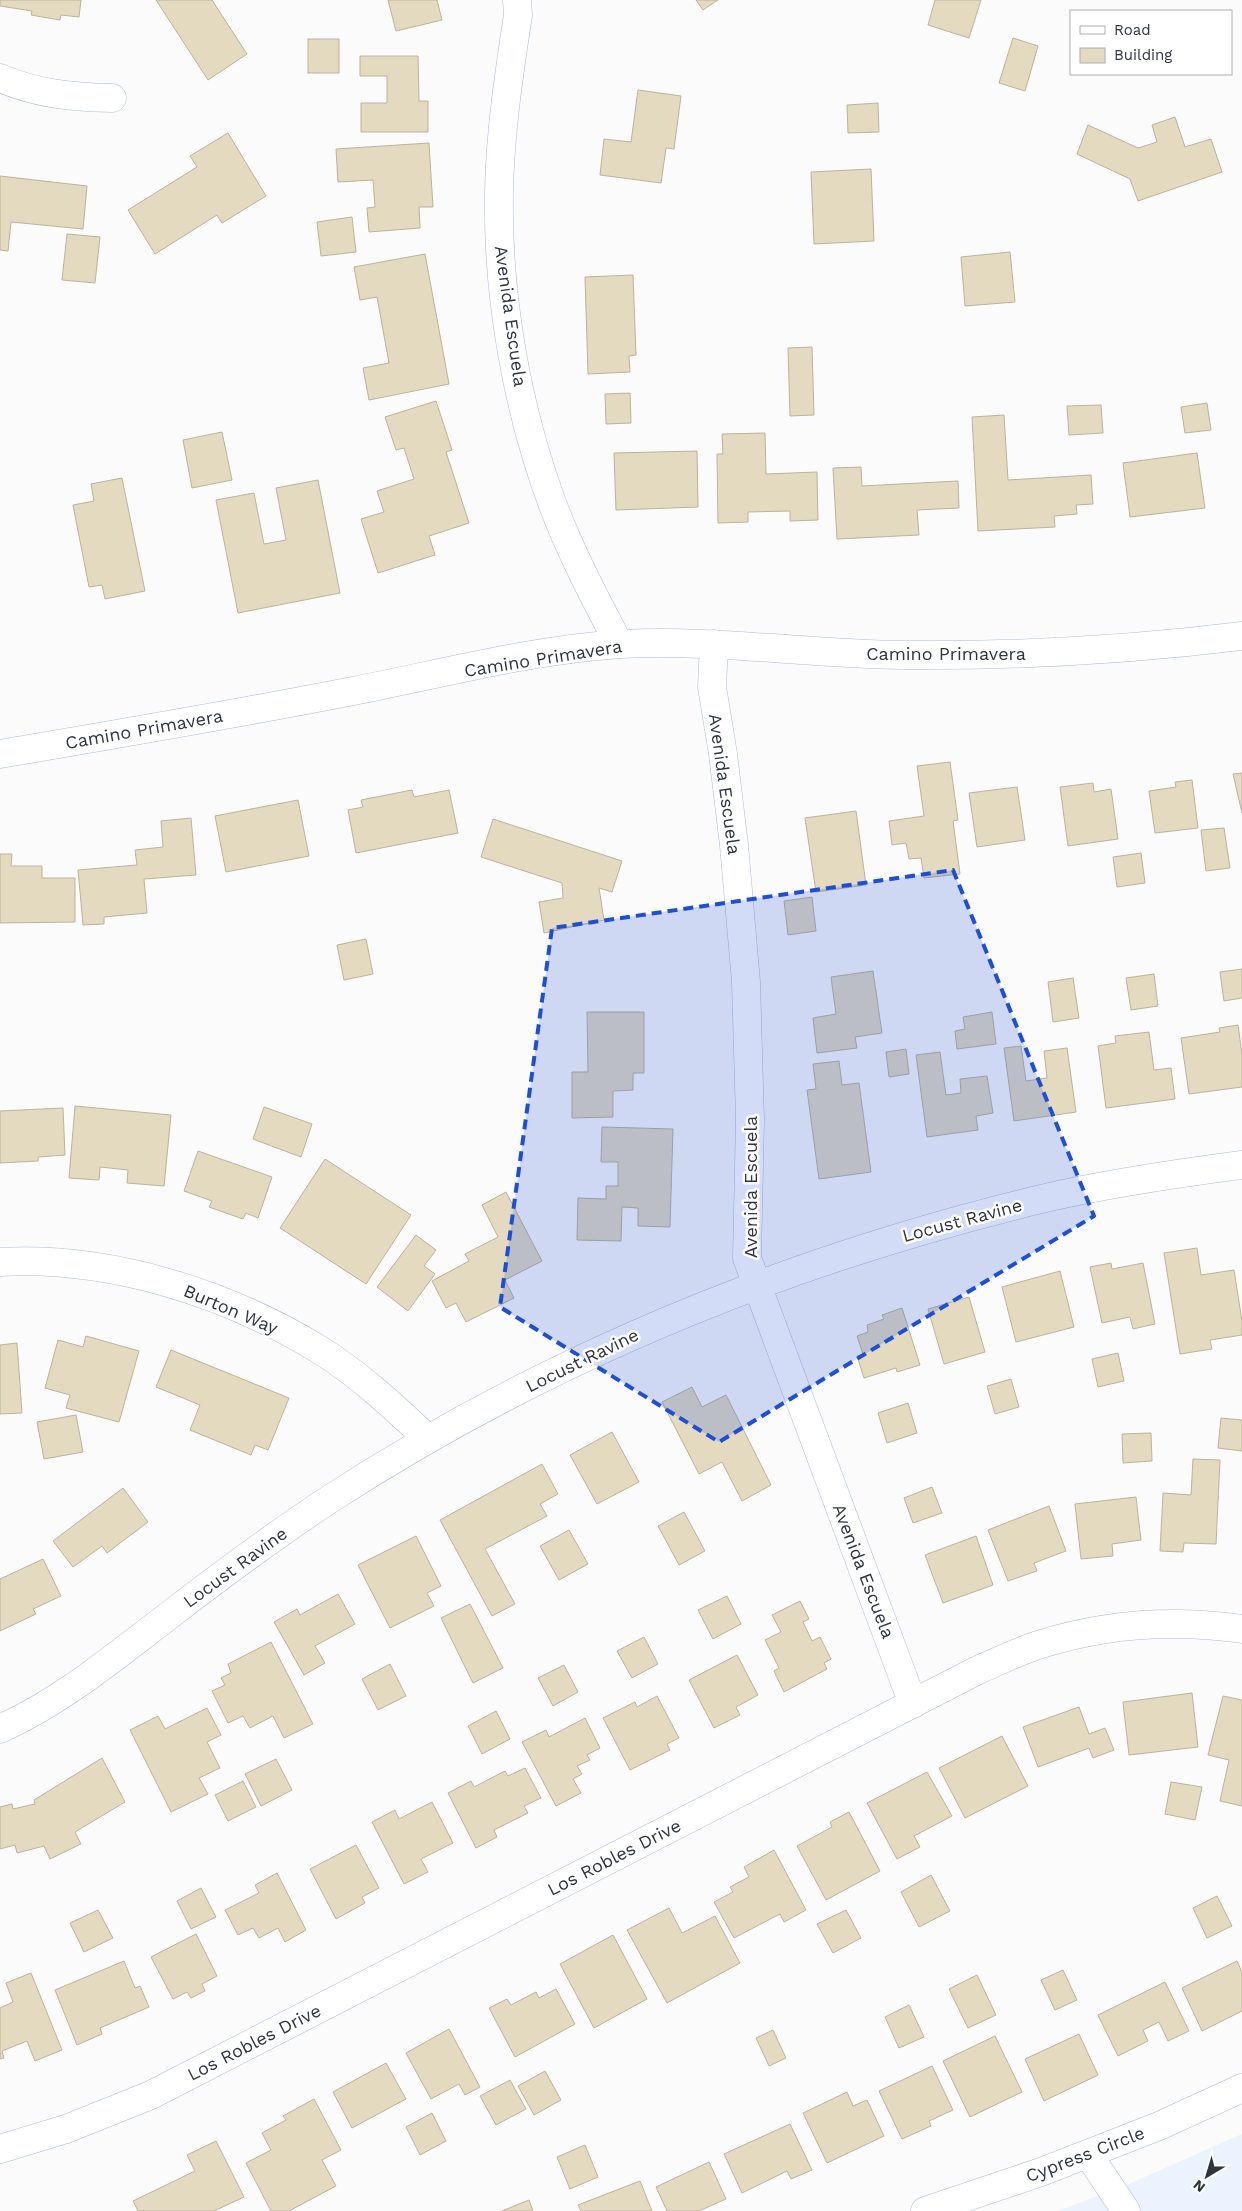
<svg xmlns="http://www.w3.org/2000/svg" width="1242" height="2211" font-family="'Work Sans',sans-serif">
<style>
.built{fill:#ebf3ff}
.building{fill:#e3dac0;stroke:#bbb39a}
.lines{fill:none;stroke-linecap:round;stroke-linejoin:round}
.minor-casing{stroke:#acbcd2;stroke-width:29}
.minor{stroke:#fff;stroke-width:28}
.marked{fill:#1d4ed8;fill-opacity:0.2;stroke:#1d4ed8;stroke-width:4;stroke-dasharray:10 6;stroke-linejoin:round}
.labels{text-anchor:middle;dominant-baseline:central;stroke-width:5;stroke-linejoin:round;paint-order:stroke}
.street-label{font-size:18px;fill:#2f353e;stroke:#fff}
</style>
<rect width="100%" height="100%" fill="#fbfbfb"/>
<!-- built -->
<path class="built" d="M1242,2134V2211H1058L1122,2187Z"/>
<!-- building -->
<g class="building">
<path d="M0,0H81L79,17L61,15L60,20L31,15L32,11L0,6Z"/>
<path d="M156,0H212L247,54L208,80Z"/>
<path d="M388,0H437L442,20L396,31Z"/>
<path d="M696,0H718L703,10Z"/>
<path d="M935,0H981L969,38L928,25Z"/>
<path d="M1013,38L1038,46L1025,91L999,83Z"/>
<rect x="308" y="39" width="31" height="34"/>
<path d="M360,56H418L419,101H428V132H361V103H387V76H360Z"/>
<path d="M638,90L681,96L674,149L666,148L661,183L600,175L604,139L631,142Z"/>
<path d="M878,103L879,132L848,133L847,105Z"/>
<path d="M1175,117L1185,147L1211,139L1222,172L1138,201L1130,179L1077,154L1088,125L1138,148L1157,142L1152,125Z"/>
<path d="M228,133L266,196L222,223L217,215L155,254L128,210L197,167L190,156Z"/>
<path d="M429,143L433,207H419L420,228L369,232L367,208L375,207L373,180L338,182L336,149Z"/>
<path d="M871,169L874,241L814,244L811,172Z"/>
<path d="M0,176L87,186L83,229L11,222L8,251L0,250Z"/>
<path d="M352,217L356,252L321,256L317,222Z"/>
<path d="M67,234L100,237L95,283L62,280Z"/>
<path d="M1010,252L1015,302L965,306L961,257Z"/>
<path d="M425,254L449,384L369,400L363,368L389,363L377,297L360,300L354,267Z"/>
<path d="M633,275L636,355L629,356L630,372L588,374L585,277Z"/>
<path d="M812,347L814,415L790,416L788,348Z"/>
<path d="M630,393L631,423L606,424L605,394Z"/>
<path d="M436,401L452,450L446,452L469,523L429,536L435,555L378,573L361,519L384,512L377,491L414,479L404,448L396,450L385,417Z"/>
<path d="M1207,403L1211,430L1185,433L1181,407Z"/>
<path d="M1101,405L1103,433L1069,435L1067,406Z"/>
<path d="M1004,415L1008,480L1091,475L1093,504L1076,505L1077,514L1054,516L1055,527L978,531L972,417Z"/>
<path d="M222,432L232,480L192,488L183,440Z"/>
<path d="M765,433L766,474L817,472L818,520L790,521V511L748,512V522L718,523L717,454H723L722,434Z"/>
<path d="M697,451L698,507L616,510L614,453Z"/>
<path d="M1197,453L1205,508L1130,517L1123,463Z"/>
<path d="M861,467L862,486L958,481L959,508L917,510L919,535L837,539L833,468Z"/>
<path d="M122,478L145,591L105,599L102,585L89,587L73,505L94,501L91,484Z"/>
<path d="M318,480L340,593L238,613L216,500L254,493L264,544L286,540L276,488Z"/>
<path d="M950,762L958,820L953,821L960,874L924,878L921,858L909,859L906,843L892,845L889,821L924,816L917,766Z"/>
<path d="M1242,773V813L1233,774Z"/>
<path d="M1192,780L1198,828L1155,833L1149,791L1176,787L1175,782Z"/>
<path d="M1093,783L1094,792L1111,789L1118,839L1068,846L1060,787Z"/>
<path d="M1017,787L1025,840L977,847L969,793Z"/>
<path d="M412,790L414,797L449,790L458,833L356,853L348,810L363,807L361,800Z"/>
<path d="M298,800L309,856L226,872L215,816Z"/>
<path d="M856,811L866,885L816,892L805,818Z"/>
<path d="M191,818L196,875L144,879L147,913L104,917V924L83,925L78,870L137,865L135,850L163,847L161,821Z"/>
<path d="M493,819L622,861L612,892L599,888L604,920L544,933L539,902L563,898L562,883L481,857Z"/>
<path d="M1224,828L1230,868L1206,871L1201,830Z"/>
<path d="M1141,853L1145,883L1117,887L1113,857Z"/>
<path d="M0,854H12L11,866H42V878H75V922L0,923Z"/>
<path d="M812,897L816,931L788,935L784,901Z"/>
<path d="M366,939L373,974L344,980L337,945Z"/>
<path d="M1242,969V998L1224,1001L1220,972Z"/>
<path d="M873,971L882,1033L855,1037L857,1048L817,1053L813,1018L836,1014L831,977Z"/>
<path d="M1154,974L1158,1006L1131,1010L1126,978Z"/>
<path d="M1073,978L1079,1018L1053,1022L1048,982Z"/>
<path d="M587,1012H644V1073H633V1090L613,1091V1117L572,1118V1072H588Z"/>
<path d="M992,1012L996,1044L957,1049L955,1031L965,1029L963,1017Z"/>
<path d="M1238,1025L1242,1054V1087L1189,1094L1181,1038L1220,1032L1219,1028Z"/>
<path d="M1149,1032L1154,1070L1171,1068L1175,1099L1106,1108L1098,1046L1116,1043L1115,1036Z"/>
<path d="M1021,1046L1026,1081L1047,1078L1044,1051L1067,1048L1076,1112L1014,1121L1004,1048Z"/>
<path d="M906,1049L909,1074L889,1077L886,1052Z"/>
<path d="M940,1052L946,1095L961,1093L960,1079L987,1076L993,1113L976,1116L978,1130L927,1137L916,1055Z"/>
<path d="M839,1061L842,1085L859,1083L871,1172L819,1179L807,1090L816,1089L813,1064Z"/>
<path d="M75,1106L171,1115L164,1186L127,1183L128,1170L100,1167L99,1180L69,1178Z"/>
<path d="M264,1107L312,1124L301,1157L253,1139Z"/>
<path d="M63,1108L65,1155L38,1157V1161L0,1163V1111Z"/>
<path d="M602,1127L673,1129L670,1227L638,1226V1208L622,1207L621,1241L577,1240L578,1198L606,1199V1186H618V1162H601Z"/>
<path d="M198,1151L272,1177L258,1218L246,1213L243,1219L209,1207L212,1201L184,1191Z"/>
<path d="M325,1159L411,1215L366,1284L280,1228Z"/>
<path d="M506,1192L542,1261L505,1280L514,1298L466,1322L456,1303L446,1308L432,1281L469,1261L465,1254L498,1237L482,1205Z"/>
<path d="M416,1235L436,1250L424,1266L435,1274L408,1311L377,1287Z"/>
<path d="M1197,1248L1201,1275L1234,1270L1242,1321V1335L1210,1340L1212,1349L1180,1354L1164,1253Z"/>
<path d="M1111,1263L1112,1269L1143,1263L1155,1324L1133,1329L1130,1317L1102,1323L1090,1267Z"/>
<path d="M1060,1271L1074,1327L1016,1342L1002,1287Z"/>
<path d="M969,1297L985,1352L944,1364L928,1309Z"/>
<path d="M902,1308L920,1365L897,1372L896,1368L864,1378L857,1356L863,1354L857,1336L868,1332L867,1325L884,1319L882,1315Z"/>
<path d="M86,1336L139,1351L119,1422L66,1408L70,1395L45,1388L58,1340L83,1347Z"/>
<path d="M17,1343L22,1413L0,1414V1345Z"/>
<path d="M171,1350L289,1398L268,1450L255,1445L251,1455L190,1430L200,1405L156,1387Z"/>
<path d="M1118,1353L1124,1381L1098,1387L1092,1359Z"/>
<path d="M1011,1379L1019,1407L995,1414L987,1386Z"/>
<path d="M692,1387L702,1407L726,1395L771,1485L742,1501L722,1462L699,1474L662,1402Z"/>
<path d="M908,1403L917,1433L887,1443L878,1413Z"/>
<path d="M76,1415L83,1452L44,1459L37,1422Z"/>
<path d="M1221,1418L1242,1420V1451L1218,1448Z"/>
<path d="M612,1432L639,1482L597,1504L570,1455Z"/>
<path d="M1151,1433L1152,1461L1123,1463L1122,1434Z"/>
<path d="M1193,1459L1220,1460L1216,1544L1184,1543L1183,1552L1160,1551L1163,1493L1191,1495Z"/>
<path d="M542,1464L558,1494L540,1504L547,1516L485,1549L515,1604L492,1616L440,1520Z"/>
<path d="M932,1487L942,1513L913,1523L904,1498Z"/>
<path d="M123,1488L148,1522L107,1553L102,1546L73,1567L53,1541Z"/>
<path d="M1136,1497L1141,1540L1112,1544L1113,1556L1081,1559L1075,1504Z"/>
<path d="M1049,1506L1066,1551L1034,1563L1037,1571L1008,1581L988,1530Z"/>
<path d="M684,1512L705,1551L679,1565L658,1526Z"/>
<path d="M569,1530L588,1564L559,1580L540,1546Z"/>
<path d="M416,1536L441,1586L427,1593L434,1606L390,1628L358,1565Z"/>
<path d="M976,1536L993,1585L943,1603L925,1555Z"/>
<path d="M43,1559L61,1596L33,1609L36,1614L0,1631V1579Z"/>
<path d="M338,1594L355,1624L315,1646L325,1663L304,1675L274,1622L297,1609L300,1615Z"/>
<path d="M727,1596L741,1624L713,1639L698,1610Z"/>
<path d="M800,1601L809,1619L803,1622L812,1641L820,1637L831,1659L824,1663L827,1669L784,1692L774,1671L779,1668L765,1640L781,1632L772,1615Z"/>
<path d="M470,1604L503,1668L473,1683L441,1618Z"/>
<path d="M644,1637L658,1664L632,1678L617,1651Z"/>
<path d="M271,1642L313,1724L284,1738L273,1716L250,1728L243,1716L228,1723L212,1691L225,1685L221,1678L231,1673L228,1664Z"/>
<path d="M737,1655L758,1695L736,1707L740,1715L714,1728L689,1680Z"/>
<path d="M390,1664L406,1696L378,1710L362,1679Z"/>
<path d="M564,1665L578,1692L553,1706L538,1678Z"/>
<path d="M1192,1693L1198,1747L1129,1755L1123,1702Z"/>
<path d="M657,1696L679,1738L667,1744L670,1750L630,1770L603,1718L635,1702L637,1707Z"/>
<path d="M1223,1696L1242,1700V1806L1220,1801L1229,1760L1208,1755Z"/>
<path d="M1079,1707L1089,1734L1105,1728L1114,1750L1093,1758L1089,1748L1038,1767L1023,1727Z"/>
<path d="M207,1708L221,1735L207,1742L220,1768L199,1778L208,1794L171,1812L130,1730L158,1716L165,1729Z"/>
<path d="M496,1711L510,1739L482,1754L468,1726Z"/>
<path d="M585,1718L600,1748L587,1755L590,1760L577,1766L582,1774L573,1779L581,1793L556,1806L522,1742L546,1730L549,1737Z"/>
<path d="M1002,1736L1028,1786L965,1818L939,1768Z"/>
<path d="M102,1758L125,1802L75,1832L81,1844L50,1859L44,1846L17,1853L15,1845L0,1849V1807L12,1804L13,1809L35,1804L34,1800Z"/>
<path d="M276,1759L292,1790L261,1806L245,1774Z"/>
<path d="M525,1768L541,1798L524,1806L528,1813L494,1830L497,1837L476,1848L448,1793L471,1781L474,1787L505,1771L508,1776Z"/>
<path d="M927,1772L952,1816L914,1836L920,1847L897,1859L867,1803Z"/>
<path d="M243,1781L256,1807L228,1821L215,1795Z"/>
<path d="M1171,1782L1202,1787L1195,1820L1165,1814Z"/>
<path d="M432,1802L453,1843L421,1859L428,1872L404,1884L372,1822L395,1810L399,1819Z"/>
<path d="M849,1812L880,1871L826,1900L797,1846L832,1827L830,1822Z"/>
<path d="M356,1845L379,1888L362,1897L365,1903L336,1919L310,1869Z"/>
<path d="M774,1850L806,1910L784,1922L780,1914L734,1938L714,1902L733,1892L730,1887L749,1877L744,1867Z"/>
<path d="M277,1873L306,1930L285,1942L278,1928L259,1938L253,1928L238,1935L225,1910L259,1893L255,1885Z"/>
<path d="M931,1875L950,1911L919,1927L901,1892Z"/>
<path d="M201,1888L216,1917L191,1929L177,1901Z"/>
<path d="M1217,1896L1232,1926L1207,1938L1193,1908Z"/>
<path d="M669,1908L682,1933L715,1916L740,1963L667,2003L627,1930Z"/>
<path d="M98,1910L113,1938L84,1952L70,1923Z"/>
<path d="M846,1910L861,1938L833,1953L817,1924Z"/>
<path d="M196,1934L217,1976L202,1984L205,1991L191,1998L187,1992L173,1999L151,1957Z"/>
<path d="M613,1935L647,1999L594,2028L560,1964Z"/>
<path d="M124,1961L135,1988L140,1986L149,2007L100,2028L102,2034L77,2045L55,1990Z"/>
<path d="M1237,1961L1242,1972V2011L1202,2031L1182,1988Z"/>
<path d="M1063,1970L1077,2000L1055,2010L1041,1980Z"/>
<path d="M31,1973L62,2050L35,2061L27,2041L2,2051L4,2058L0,2059V2008L13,2002L6,1983Z"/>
<path d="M977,1975L996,2015L968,2028L949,1989Z"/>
<path d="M1165,1982L1189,2031L1168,2041L1159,2022L1143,2030L1148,2041L1118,2056L1098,2015Z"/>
<path d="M556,1989L575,2024L515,2057L489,2008L507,1999L511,2005L536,1992L539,1998Z"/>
<path d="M909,2005L924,2037L899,2048L885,2017Z"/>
<path d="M449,2029L480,2087L465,2095L459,2084L431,2099L406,2053Z"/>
<path d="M773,2030L786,2058L769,2066L756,2038Z"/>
<path d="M1079,2034L1098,2075L1044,2101L1025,2059Z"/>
<path d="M995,2036L1022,2092L970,2117L943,2061Z"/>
<path d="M386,2063L406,2099L352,2128L333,2092Z"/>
<path d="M932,2066L953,2110L929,2121L931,2126L902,2139L879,2091Z"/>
<path d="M545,2071L561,2100L534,2115L518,2086Z"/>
<path d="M510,2080L526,2109L496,2125L480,2096Z"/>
<path d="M847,2092L853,2106L867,2100L884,2136L827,2163L803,2113Z"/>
<path d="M314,2099L341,2150L322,2160L336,2186L289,2211H271L246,2163L271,2150L262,2133L286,2120L283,2116Z"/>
<path d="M432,2113L446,2141L420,2155L406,2127Z"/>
<path d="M790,2124L812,2170L791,2179L787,2171L742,2193L724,2154Z"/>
<path d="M216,2141L244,2197L214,2211H138L133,2201L195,2171L187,2155Z"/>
<path d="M585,2145L598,2177L570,2189L557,2157Z"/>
<path d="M709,2162L726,2199L699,2211H667L656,2187Z"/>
<path d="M640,2181L652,2211H581L578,2205Z"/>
<path d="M529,2200L533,2211H502Z"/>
</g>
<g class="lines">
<defs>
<g id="minor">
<path d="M517,0L518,15C509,74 500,133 499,192C497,296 517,410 554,508C572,555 596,600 619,644"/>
<path d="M0,78C38,94 71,97 112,98"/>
<path d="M714,644L712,687L723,754L734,845L746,982L750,1120L747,1258L913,1704"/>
<path d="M0,754C118,734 236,714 353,691C440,674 531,650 620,644C714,639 808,654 903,655C1016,656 1130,650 1242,636"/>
<path d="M0,1262C110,1256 227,1293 320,1350C360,1375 394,1407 428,1439"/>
<path d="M0,1729C62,1701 113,1658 167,1617C220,1576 274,1536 330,1499C546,1359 786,1261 1037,1200C1104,1184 1173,1174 1242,1165"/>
<path d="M0,2149L66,2129L151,2095L978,1670C997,1662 1017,1652 1038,1645C1104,1624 1173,1619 1242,1629"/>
<path d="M1088,2154L1126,2211"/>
<path d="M925,2211L1041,2172L1159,2126L1242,2088"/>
</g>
</defs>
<!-- minor casing -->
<use href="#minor" class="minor-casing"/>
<!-- minor -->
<use href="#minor" class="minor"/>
</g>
<!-- marked area -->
<path class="marked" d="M953,870L1094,1216L719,1442L500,1307L552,928Z"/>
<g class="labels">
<!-- street labels -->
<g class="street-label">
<text transform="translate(511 316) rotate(82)">Avenida Escuela</text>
<text x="946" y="653">Camino Primavera</text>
<text transform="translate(543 658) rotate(-9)">Camino Primavera</text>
<text transform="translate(144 729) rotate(-10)">Camino Primavera</text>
<text transform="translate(725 784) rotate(82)">Avenida Escuela</text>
<text transform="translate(750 1187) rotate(-90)">Avenida Escuela</text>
<text transform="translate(962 1220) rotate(-15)">Locust Ravine</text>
<text transform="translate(231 1309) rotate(23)">Burton Way</text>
<text transform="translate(582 1360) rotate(-26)">Locust Ravine</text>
<text transform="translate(235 1567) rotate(-36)">Locust Ravine</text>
<text transform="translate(864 1571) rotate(69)">Avenida Escuela</text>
<text transform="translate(614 1857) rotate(-27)">Los Robles Drive</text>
<text transform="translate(254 2042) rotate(-27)">Los Robles Drive</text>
<text transform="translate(1085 2154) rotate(-21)">Cypress Circle</text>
</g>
</g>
<!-- legend -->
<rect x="1070" y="10" width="162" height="65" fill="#ffffff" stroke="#acaeb2"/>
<rect x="1080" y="26" width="25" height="8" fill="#ffffff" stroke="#acaeb2"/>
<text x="1114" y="35" font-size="15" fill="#2f353e">Road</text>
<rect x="1080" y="48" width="25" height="15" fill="#e3dac0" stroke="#acaeb2"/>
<text x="1114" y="60" font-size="15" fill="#2f353e">Building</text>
<!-- north arrow -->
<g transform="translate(1207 2176) rotate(218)" stroke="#ffffff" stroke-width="4" paint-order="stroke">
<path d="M0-4L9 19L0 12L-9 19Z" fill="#2f353e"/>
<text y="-8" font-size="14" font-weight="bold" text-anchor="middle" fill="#2f353e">N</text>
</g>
</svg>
